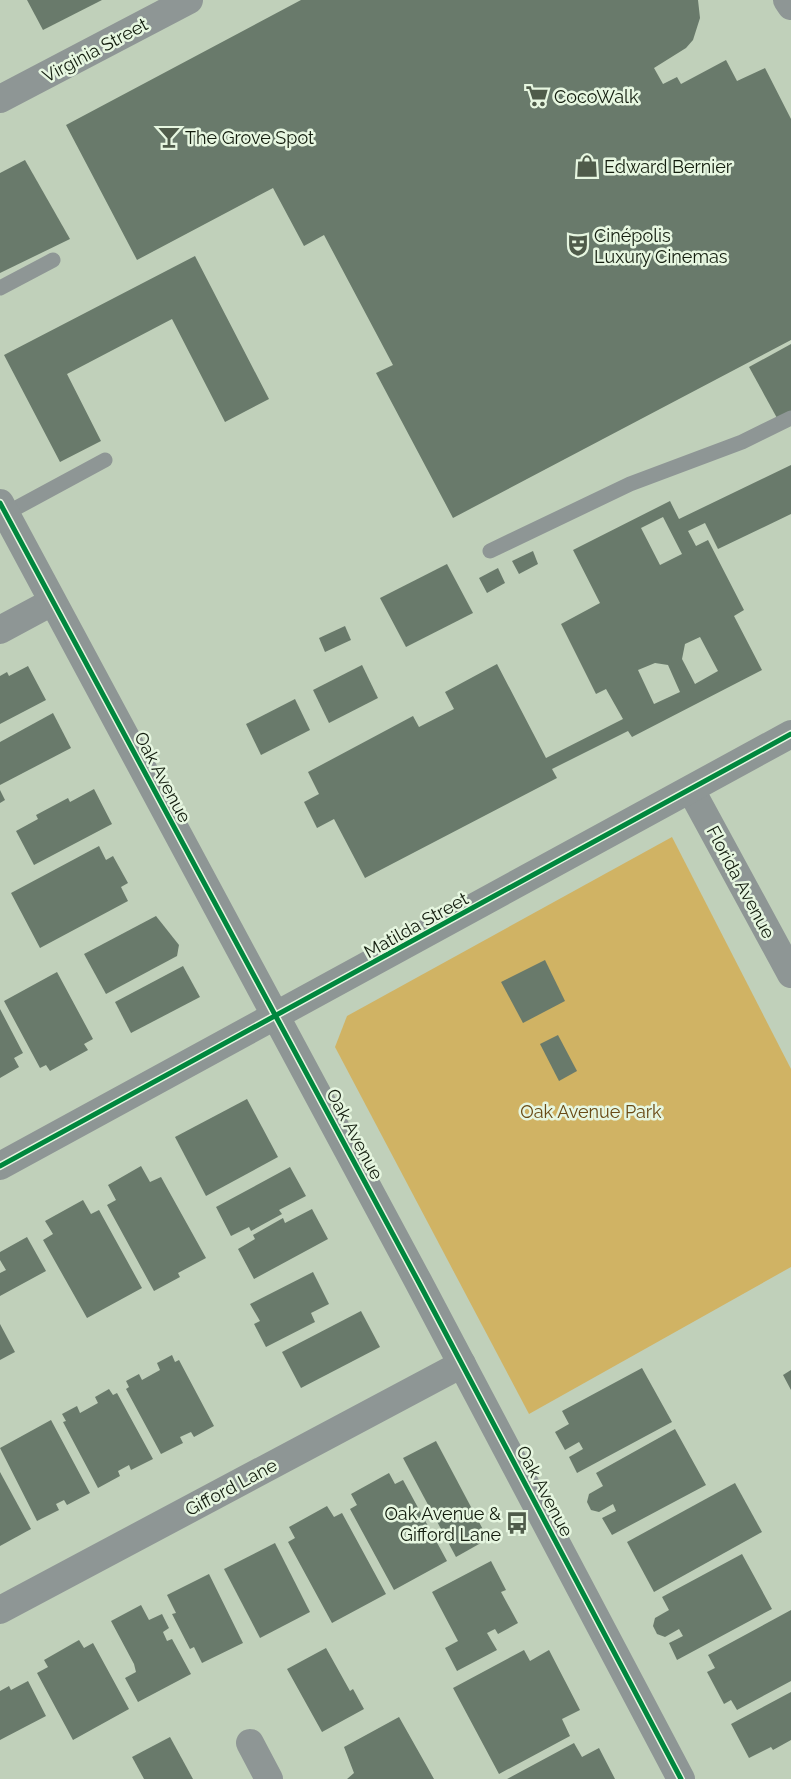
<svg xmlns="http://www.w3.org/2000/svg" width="791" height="1779" font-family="Raleway,sans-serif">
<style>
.green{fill:#d0b364}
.building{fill:#697a6b;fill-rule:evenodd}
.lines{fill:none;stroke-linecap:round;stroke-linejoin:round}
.service{stroke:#8e9695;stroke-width:15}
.minor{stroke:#8e9695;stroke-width:28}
.tertiary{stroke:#8e9695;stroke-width:28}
.cycleway-casing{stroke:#e6f6e0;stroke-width:8}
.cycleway{stroke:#00873e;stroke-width:5}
.labels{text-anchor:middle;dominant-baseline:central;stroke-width:5;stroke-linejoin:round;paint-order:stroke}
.street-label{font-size:18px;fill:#121c0d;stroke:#e6f6e0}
.poi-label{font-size:18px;fill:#121c0d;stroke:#e6f6e0;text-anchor:start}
.park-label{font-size:18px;fill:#694a15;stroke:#e6f6e0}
</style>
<rect width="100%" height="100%" fill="#c0d0ba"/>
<!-- green -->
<path class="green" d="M672,837L791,1069V1267L529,1414L335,1047L347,1016Z"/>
<!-- building -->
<g class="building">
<path d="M27,0H102L43,30Z"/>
<path d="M301,0H698L700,18L693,40L686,48L654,68L663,84L677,77L681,84L726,60L737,81L765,68L791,119V340L453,518L376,373L393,365L324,235L304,246L273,188L137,260L66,125Z"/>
<path d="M25,160L70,239L0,273V173Z"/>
<path d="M195,256L269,399L225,422L172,319L67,374L101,441L60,462L4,355Z"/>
<path d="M791,344V411L777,418L749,367Z"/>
<path d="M791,465V514L718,549L705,523L688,531L696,546L708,540L744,610L734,616L762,670L632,737L628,731L552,769L557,778L365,878L334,819L317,828L304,802L319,794L308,772L413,716L419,727L454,709L445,692L497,664L546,758L623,719L606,689L596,694L561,624L600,603L573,550L670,501L679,519ZM663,517L682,554L660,565L641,528ZM700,637L718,671L695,684L682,659L685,644ZM655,663L668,665L680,692L654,704L638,670Z"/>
<path d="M533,551L538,564L519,574L512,561Z"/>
<path d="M447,564L473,613L406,647L380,598Z"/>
<path d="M498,568L505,583L487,593L479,578Z"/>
<path d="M345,626L351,640L325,652L319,638Z"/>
<path d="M362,665L378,698L329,723L313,690Z"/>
<path d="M28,666L46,700L0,724V676L7,672L9,676Z"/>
<path d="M295,699L310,730L261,755L246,724Z"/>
<path d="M53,713L71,748L0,785V742Z"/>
<path d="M94,789L112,824L34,865L16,831L38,819L36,815L68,798L70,802Z"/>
<path d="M0,790L5,800L0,803Z"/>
<path d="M99,846L106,860L113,856L128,883L121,887L128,901L40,948L11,893Z"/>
<path d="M156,916L179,945L177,956L106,994L84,954Z"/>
<path d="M545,960L565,1001L523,1023L501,982Z"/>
<path d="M183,966L200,997L131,1033L115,1002Z"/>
<path d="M57,972L93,1039L84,1044L88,1050L50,1071L46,1065L40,1068L4,1001Z"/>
<path d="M0,1009L23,1053L14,1058L19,1067L0,1078Z"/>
<path d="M558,1035L577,1071L559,1081L540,1044Z"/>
<path d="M247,1099L278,1157L206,1196L175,1137Z"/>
<path d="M141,1166L150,1182L161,1177L206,1258L178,1273L180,1277L154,1291L107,1205L116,1200L108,1185Z"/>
<path d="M290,1167L306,1196L279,1210L282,1214L251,1231L249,1227L231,1236L216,1207Z"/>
<path d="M83,1200L91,1214L99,1210L142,1288L87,1318L43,1240L53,1234L45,1221Z"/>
<path d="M312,1209L328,1239L254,1279L238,1249L255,1239L253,1235L283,1218L285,1223Z"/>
<path d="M27,1237L46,1271L0,1296V1273L6,1270L0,1260V1252Z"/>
<path d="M313,1272L329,1304L311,1313L315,1322L266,1347L254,1324L260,1321L250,1304Z"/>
<path d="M361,1311L380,1347L301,1388L282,1352Z"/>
<path d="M0,1324L15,1352L0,1360Z"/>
<path d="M172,1355L175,1362L179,1360L214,1426L194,1437L191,1432L180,1437L183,1443L161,1454L126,1389L129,1387L126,1381L139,1374L142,1380L160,1370L157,1363Z"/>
<path d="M642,1368L672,1422L577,1473L569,1457L583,1449L579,1442L565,1450L555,1432L569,1424L562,1411Z"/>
<path d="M791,1370V1390L783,1375Z"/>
<path d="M109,1389L113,1395L117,1393L153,1459L131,1470L129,1465L118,1471L120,1476L98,1488L63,1422L66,1421L62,1414L77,1406L80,1413L98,1403L95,1397Z"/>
<path d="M51,1420L90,1493L67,1505L64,1500L56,1504L59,1510L37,1521L0,1448Z"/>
<path d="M675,1429L706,1485L612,1535L602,1518L616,1511L613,1504L599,1512L591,1510L587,1502L589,1494L603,1486L596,1473Z"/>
<path d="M436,1441L488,1539L456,1557L403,1458Z"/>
<path d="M0,1472L31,1529L0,1546Z"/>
<path d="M389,1473L395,1484L403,1480L447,1561L394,1590L350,1509L357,1505L351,1494Z"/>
<path d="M735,1483L762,1532L654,1592L627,1542Z"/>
<path d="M327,1506L334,1517L342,1513L386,1594L332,1623L288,1542L295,1538L289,1527Z"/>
<path d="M275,1543L310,1612L260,1638L224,1569Z"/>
<path d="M742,1554L772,1609L677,1660L669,1643L683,1636L679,1629L665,1637L657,1634L653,1626L655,1618L669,1610L662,1597Z"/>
<path d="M491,1561L506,1590L501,1592L518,1623L498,1634L495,1629L487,1633L497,1650L457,1671L445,1648L458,1641L432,1592Z"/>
<path d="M209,1574L243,1643L202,1663L194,1647L190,1649L172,1614L176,1613L167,1595Z"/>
<path d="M141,1605L149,1620L162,1614L169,1628L163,1632L167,1641L172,1639L191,1674L138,1702L125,1678L136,1672L134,1664L111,1621Z"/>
<path d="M791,1610V1681L737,1710L731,1700L724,1704L707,1672L715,1668L708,1655Z"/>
<path d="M79,1640L84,1648L93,1643L129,1709L73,1740L37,1673L48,1667L44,1660Z"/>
<path d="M326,1648L350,1691L353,1689L364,1709L322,1732L287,1669Z"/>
<path d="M524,1650L530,1661L549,1650L580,1710L562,1719L570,1736L499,1774L453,1688Z"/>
<path d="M28,1681L46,1716L0,1740V1691L9,1686L11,1690Z"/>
<path d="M791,1692V1740L773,1750L771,1747L749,1758L731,1724Z"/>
<path d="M399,1717L434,1779H347L354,1773L344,1747Z"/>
<path d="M170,1737L193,1779H144L132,1757Z"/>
<path d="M574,1743L582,1757L599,1748L615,1779H507Z"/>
</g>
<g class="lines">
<!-- service -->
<g class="service">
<path d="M0,288L53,260"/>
<path d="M5,514L105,460"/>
<path d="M490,551L630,484L742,442L791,418"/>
</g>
<!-- minor -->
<g class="minor">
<path d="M0,99L189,0"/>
<path d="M0,503L418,1281L681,1779"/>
<path d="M0,630L52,602"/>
<path d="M691,790L791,974"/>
<path d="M0,1166L791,734"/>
<path d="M0,1610L462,1364"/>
<path d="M250,1743L269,1779"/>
</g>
<!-- tertiary -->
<path class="tertiary" d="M787,0L791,6"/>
<defs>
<g id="cycleway">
<path d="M0,503L418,1281L681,1779"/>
<path d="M0,1166L791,734"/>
</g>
</defs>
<!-- cycleway casing -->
<use href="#cycleway" class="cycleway-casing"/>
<!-- cycleway -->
<use href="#cycleway" class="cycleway"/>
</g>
<!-- icons -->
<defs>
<symbol id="supermarket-bare" viewBox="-9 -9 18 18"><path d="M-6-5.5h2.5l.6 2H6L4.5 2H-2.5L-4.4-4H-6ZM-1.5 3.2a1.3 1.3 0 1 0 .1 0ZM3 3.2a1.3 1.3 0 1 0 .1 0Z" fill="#4f5b4a" stroke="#e6f6e0" stroke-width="2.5" paint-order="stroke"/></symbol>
<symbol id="bar-bare" viewBox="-9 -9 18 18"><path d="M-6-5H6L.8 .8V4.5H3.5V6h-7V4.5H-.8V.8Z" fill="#4f5b4a" stroke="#e6f6e0" stroke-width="2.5" paint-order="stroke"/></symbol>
<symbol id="shop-bare" viewBox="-9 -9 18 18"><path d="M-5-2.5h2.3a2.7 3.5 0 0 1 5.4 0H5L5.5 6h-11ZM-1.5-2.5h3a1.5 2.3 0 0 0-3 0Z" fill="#4f5b4a" stroke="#e6f6e0" stroke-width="2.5" paint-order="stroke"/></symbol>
<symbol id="theatre-bare" viewBox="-9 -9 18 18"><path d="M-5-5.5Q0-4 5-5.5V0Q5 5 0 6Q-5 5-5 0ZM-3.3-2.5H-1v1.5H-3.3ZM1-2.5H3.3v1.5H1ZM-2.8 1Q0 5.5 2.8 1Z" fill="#4f5b4a" stroke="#e6f6e0" stroke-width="2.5" paint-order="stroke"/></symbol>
<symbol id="bus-bare" viewBox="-9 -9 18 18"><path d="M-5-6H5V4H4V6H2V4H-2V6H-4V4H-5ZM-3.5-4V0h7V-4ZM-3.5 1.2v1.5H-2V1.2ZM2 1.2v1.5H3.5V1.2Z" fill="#4f5b4a" stroke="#e6f6e0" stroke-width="2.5" paint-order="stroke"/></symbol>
</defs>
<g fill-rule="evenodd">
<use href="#supermarket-bare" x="521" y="80" width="32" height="32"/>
<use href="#bar-bare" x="153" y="121" width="32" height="32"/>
<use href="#shop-bare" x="571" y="150" width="32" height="32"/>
<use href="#theatre-bare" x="562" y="229" width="32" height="32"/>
<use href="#bus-bare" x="501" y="1507" width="32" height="32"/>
</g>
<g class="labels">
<!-- street labels -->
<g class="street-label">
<text transform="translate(95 50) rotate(-28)">Virginia Street</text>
<text transform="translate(163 777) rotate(62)">Oak Avenue</text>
<text transform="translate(741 882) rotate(62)">Florida Avenue</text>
<text transform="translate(416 925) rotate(-29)">Matilda Street</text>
<text transform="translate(355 1134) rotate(62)">Oak Avenue</text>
<text transform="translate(231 1487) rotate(-28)">Gifford Lane</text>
<text transform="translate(545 1491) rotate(62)">Oak Avenue</text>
</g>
<!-- poi labels -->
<g class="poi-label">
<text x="554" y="96">CocoWalk</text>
<text x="185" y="137">The Grove Spot</text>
<text x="604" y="166">Edward Bernier</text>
<text x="594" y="235">Cinépolis<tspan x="594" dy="21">Luxury Cinemas</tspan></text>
<text x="501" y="1513" text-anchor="end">Oak Avenue &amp;<tspan x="501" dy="21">Gifford Lane</tspan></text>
</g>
<!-- park labels -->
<g class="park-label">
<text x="591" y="1111">Oak Avenue Park</text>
</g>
</g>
</svg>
